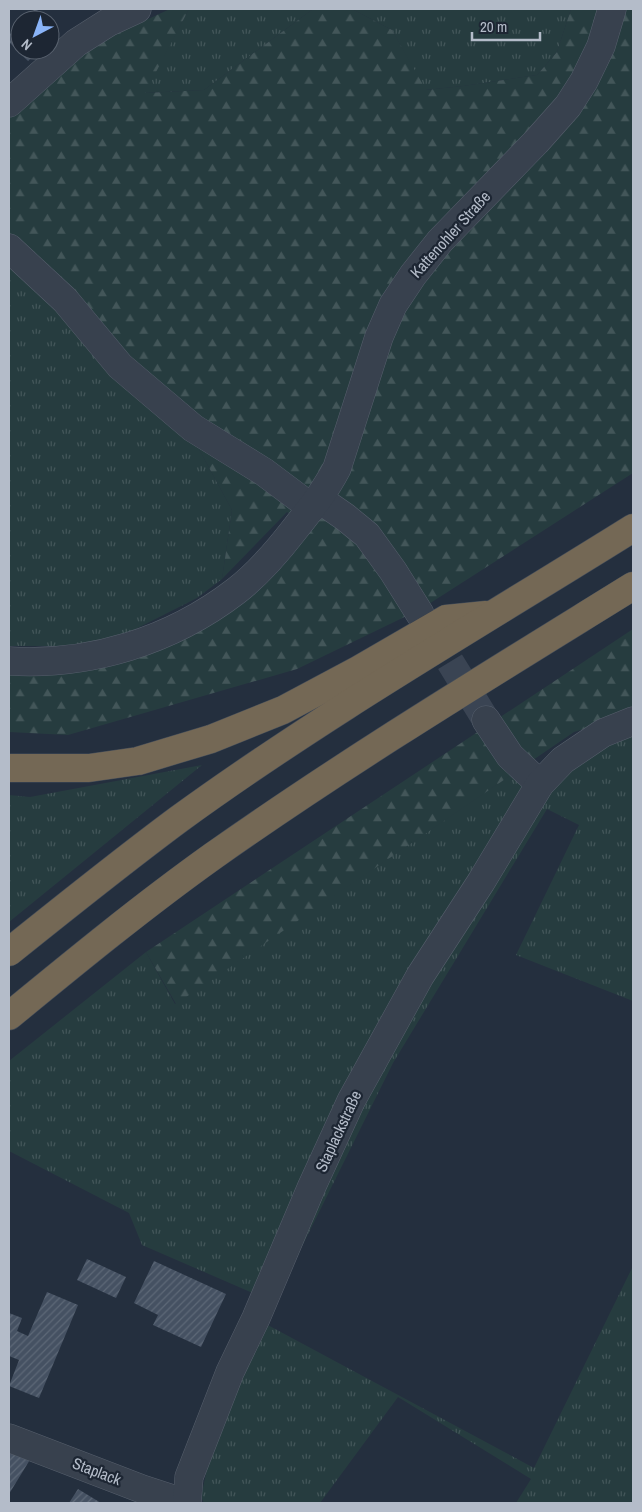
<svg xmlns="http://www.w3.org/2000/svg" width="642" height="1512" font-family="'Archivo Narrow',sans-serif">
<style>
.grass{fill:url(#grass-tufts)}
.forest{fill:url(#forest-firs)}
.building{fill:url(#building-hatch)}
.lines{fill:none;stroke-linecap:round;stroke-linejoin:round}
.minor-tunnel{stroke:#3a4453;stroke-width:28;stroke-dasharray:28 14;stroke-linecap:butt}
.minor-casing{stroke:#565f6c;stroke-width:29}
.highway-casing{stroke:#434c59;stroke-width:29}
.minor{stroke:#38414e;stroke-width:28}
.highway{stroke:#746855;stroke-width:28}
.labels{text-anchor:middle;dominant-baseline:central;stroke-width:4.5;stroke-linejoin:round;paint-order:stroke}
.street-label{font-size:16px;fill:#b4bcc9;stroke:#1d2633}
</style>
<defs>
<pattern id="grass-tufts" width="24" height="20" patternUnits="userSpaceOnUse" patternTransform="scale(1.25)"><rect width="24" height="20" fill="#263c3f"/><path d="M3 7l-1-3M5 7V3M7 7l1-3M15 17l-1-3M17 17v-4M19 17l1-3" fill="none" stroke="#435659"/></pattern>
<pattern id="forest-firs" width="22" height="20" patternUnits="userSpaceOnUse" patternTransform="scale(1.25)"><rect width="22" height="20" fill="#263c3f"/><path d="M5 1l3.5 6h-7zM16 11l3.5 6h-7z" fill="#435659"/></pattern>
<pattern id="building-hatch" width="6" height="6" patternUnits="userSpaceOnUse" patternTransform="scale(1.25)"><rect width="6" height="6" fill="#455162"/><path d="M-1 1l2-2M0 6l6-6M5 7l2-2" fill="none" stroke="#5d6877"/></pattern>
</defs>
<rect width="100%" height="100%" fill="#242f3e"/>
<!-- grass -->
<g class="grass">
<path d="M189,9H313L204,90L144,93Z"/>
<path d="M352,9H571L557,52L537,75L463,86L425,90L392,30Z"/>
<path d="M9,256L194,440L232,510L222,579L197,598L102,646H9Z"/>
<path d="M633,721V1001L516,955L579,825L547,809L393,1063L264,1323L534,1468L633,1266V1503H516L531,1479L398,1397L320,1503H204L201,1497L213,1441L312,1186L540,784Z"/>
<path d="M202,765L9,922V795L30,797Z"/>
<path d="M515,772L525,788L255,1294L142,1245L129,1213L9,1151V1061L146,952L175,1004Z"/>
</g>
<!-- forest -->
<g class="forest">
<path d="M170,9H189L145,93L204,90L313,9H352L392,30L426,90L463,86L537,75L557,52L571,9H633V473L421,609L297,669L68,735L9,732V661L168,632L301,522L287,512L222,579L232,510L194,440L9,244V108L83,49Z"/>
<path d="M633,629V715L574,732L176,1004L146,952Z"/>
</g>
<!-- building -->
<g class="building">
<path d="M36,9L47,20H24L35,9Z"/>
<path d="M50,23L58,31L50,39Z"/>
<path d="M20,24V50H39L28,61L9,42V35Z"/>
<path d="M87,1259L126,1277L116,1298L77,1280Z"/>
<path d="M154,1261L226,1294L201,1347L153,1325L158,1315L134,1303Z"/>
<path d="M47,1292L78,1305L39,1398L9,1386L19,1360L9,1356V1313L22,1318L17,1331L28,1336Z"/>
<path d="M9,1444L31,1458L9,1494Z"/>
<path d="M78,1489L101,1503H69Z"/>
</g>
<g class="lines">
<!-- minor-tunnel -->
<path class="minor-tunnel" d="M428,626L486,720"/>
<defs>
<g id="minor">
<path d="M9,103L76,43L109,22L137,9"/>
<path d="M9,248L65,300L120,366L193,428L264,472L312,508"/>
<path d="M319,499L345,517L367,535L393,571L420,614"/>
<path d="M9,661C90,666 171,641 236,591C258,574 277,552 294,530C310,510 325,491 337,468L379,337L393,305L413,275L440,241L536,142L568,106L584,81L601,46L612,9"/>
<path d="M486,720L510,756L540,784"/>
<path d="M9,1438L142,1489L185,1503"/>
<path d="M187,1503L189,1477L230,1372L256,1318L312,1186L351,1101L420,976L481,882L540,784L563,760L603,733L633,721"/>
</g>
<g id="highway">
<path d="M9,768H89L138,761L211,739L283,710L358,670L446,619L486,615"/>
<path d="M9,952C65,907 121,862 179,819C325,713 481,623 633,528"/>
<path d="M9,1016C76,961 143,906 213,856C349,760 491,674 633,586"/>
</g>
</defs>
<!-- minor casing -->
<use href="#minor" class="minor-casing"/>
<!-- highway casing -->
<use href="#highway" class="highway-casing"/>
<!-- minor -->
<use href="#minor" class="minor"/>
<!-- highway -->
<use href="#highway" class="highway"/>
</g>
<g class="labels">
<!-- street labels -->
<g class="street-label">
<text transform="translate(450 234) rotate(-48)">Kattenohler Straße</text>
<text transform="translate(338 1131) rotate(-65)">Staplackstraße</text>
<text transform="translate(97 1471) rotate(21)">Staplack</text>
</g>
</g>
<!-- border -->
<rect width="642" height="1512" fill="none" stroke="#b4bcc9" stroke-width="20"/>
<!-- north arrow -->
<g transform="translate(35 35) rotate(221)"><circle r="24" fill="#1d2633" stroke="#59626f"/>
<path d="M0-4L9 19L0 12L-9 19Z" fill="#8ab4f8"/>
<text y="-8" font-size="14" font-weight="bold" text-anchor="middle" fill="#b4bcc9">N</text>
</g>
<!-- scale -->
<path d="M472 32v8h68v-8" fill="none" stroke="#b4bcc9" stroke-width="2.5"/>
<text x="480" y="32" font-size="15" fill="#b4bcc9" stroke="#1d2633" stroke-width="4" paint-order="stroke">20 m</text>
</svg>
